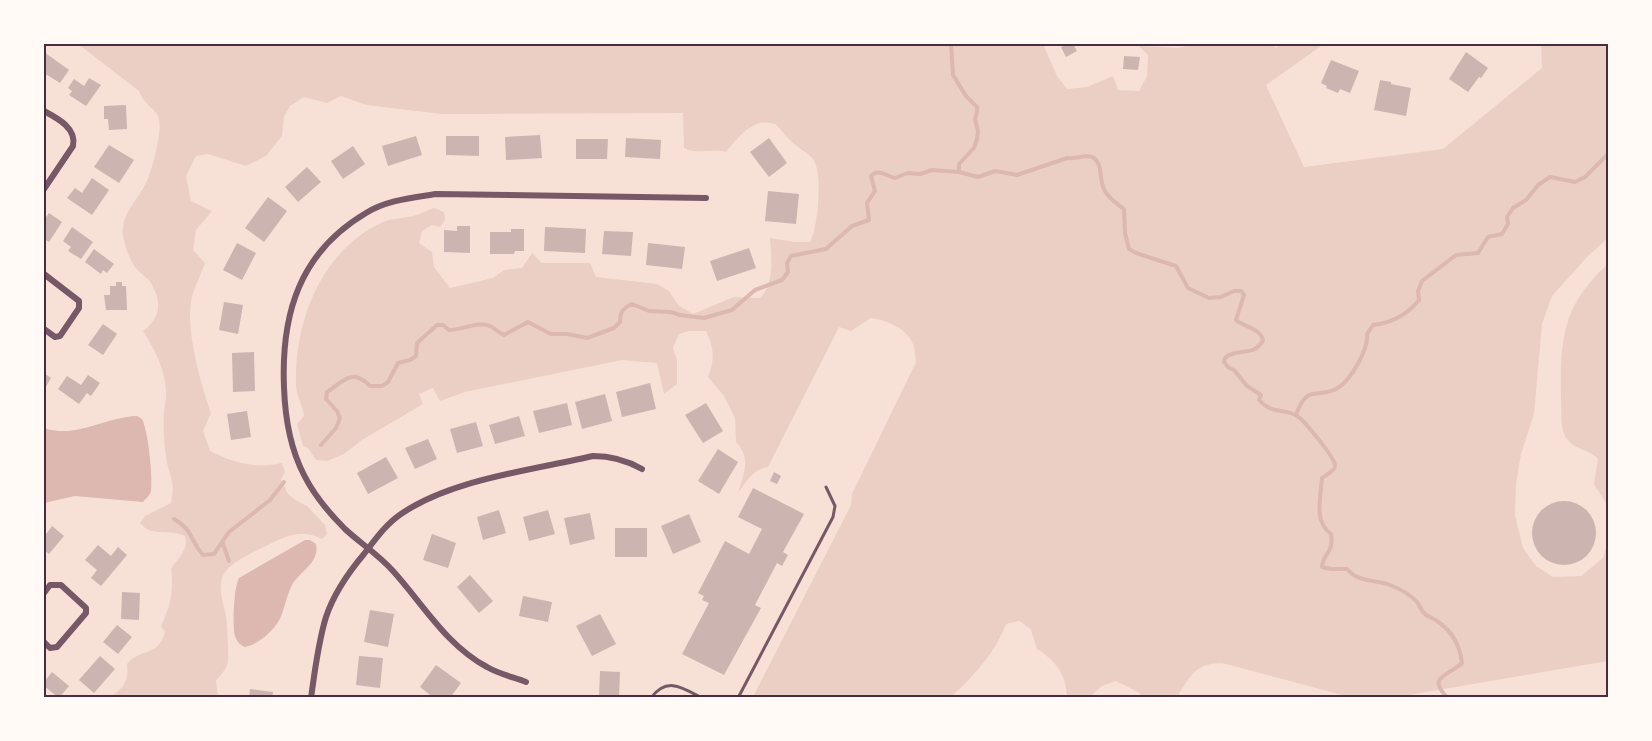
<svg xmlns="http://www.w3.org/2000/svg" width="1652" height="741" font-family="'Noto Sans',sans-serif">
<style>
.green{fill:#ebcfc5}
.water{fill:#dcb8b0}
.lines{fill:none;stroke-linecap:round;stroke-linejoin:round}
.stream{stroke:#dcb8b0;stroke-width:4}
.building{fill:#ccb4b1}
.service{stroke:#755966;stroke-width:3}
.minor{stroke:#755966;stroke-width:6}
.neatline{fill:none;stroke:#4a2c40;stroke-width:2}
</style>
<rect width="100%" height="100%" fill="#f7e1d7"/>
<!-- green -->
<g class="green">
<path d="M78,44H1043L1057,76L1067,89L1087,87L1113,76L1118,90L1139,91L1147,76L1148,55L1139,46L1178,48L1195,44H1274L1275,48L1282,44H1324L1266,85L1304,167L1443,149L1542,68L1541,44H1608V238L1588,256L1552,296L1542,324L1534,414L1521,454L1516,484L1515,515L1523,548L1536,566L1553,577L1581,576L1603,558L1608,542V661L1391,698L1350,697L1222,663C1195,663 1190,677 1177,697H1143L1138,692L1116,681L1102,686L1090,697H1067C1066,674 1056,661 1037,649L1031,630L1020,621L1006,624C995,653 974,676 951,697H753L851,505L852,494L916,362C915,356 915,348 912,342C905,327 885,320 871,318L851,331L839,327L768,467C753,469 746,482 738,493C743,475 752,458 736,442L735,418L724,396L708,377C715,360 714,348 706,331H689L679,334L673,348L677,360V384L664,394L657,363L622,360L465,392L440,401L433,388L419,394L423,404L362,440L344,454L327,461L316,460L308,448L303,446L297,424L304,416C303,406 296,395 296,385C294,322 321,251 381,223C390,218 399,219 408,217C417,216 425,211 434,208L444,212L445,220L440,227L432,225L422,231L419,243L432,252L434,267L450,288L493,278L504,270L522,268L532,253L542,263H590L596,277L657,284L669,291L678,305L693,314L734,297L760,298C775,284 771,257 770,238L795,242H810C818,228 822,178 815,163C812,155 804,152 798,147C789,141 783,131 775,124C770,123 764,122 760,123C747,126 734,142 726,152C712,148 697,155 684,148L683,113L442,114L366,105L341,96L327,103L304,97L290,106L284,117L282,136L266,156L246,166L208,154L196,156L186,176L191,201L212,211L196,230L193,250L205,263C201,275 193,289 191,302C186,332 201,385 211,413L203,431L210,451C234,463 256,469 282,463L285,472L281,479L288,494L297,501L307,506L325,525L327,534L322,539C302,529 289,535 270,544C258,550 233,561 226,571C216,583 223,602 226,616C227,622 229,656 228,662C227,669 220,675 216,681L218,697H109C124,689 129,681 127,664C140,648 159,657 165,632L161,626C170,608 174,589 171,569C178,557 189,551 185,536C167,528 152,538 140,523L145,516L171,503C176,480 169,477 166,457C164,442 163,425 164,410C165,404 167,398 166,392C166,371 154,348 143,331C161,318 162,302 151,283C147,277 139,273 135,267C129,259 125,246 123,236C120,215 137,201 146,183C152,171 162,133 159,120C157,108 144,106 139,91Z"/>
<path d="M1608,264V517L1606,503L1594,484L1598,459C1589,449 1575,450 1567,439C1559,428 1562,411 1561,398C1560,340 1562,305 1608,264Z"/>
</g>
<!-- water -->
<g class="water">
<path d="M137,416L142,419C148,430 153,477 151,491C150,496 146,498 143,502L75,496L44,503V428C76,439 105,417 137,416Z"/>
<path d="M305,540H310L316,544C320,564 299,571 291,587C287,596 285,605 282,614C277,629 259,644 245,647C240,645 237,642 235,636C232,626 234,587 239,578Z"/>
</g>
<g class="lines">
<!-- stream -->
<g class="stream">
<path d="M951,44L953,75L966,96L977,107V112L975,119L978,131L977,139L974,148L959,164V172"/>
<path d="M1296,415C1307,384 1315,399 1336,389C1350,382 1369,349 1367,334L1373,325C1392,323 1407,315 1419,300L1418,291L1422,281L1456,255L1478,253L1488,237L1502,234L1508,224L1507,217L1513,208L1526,200L1538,185L1550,177L1575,182L1585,177L1608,154"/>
<path d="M321,445L336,428L340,418L337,411L326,399L327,392C345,380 352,368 370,386H382L388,382L398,363L410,360L416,356L417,343L437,325H443L449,330C462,330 480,320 492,327C496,330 500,333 504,335L528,322L551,334H567L587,338L614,328L620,322C620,312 623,308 632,304L649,311L671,312L680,315L704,318L732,310L755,290L782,280L788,272L787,263L791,256L826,249L852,226L869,220L867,203L875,191L871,176C878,168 886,176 895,178L908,173L920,174L932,170L959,172L978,177L995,171L1017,175L1067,158C1075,160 1087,153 1094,158C1103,165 1099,180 1104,189C1107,197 1117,204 1124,209L1125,233L1129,249L1136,253L1176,266L1188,288L1209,298L1221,297L1234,291H1241L1244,295L1236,320C1244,327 1260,328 1263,340C1254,358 1237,347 1225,358L1224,362L1229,368L1234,370L1247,386L1261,395L1259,400C1274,416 1283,407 1297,416C1304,420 1336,459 1335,466C1335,471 1326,475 1322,478C1321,497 1313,521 1331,534C1334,554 1323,553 1322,567L1331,569H1347C1359,583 1374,579 1390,585C1400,589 1410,594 1417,602C1420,606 1421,611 1425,614C1428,617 1433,618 1437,621C1452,631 1460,645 1462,663C1448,676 1426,677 1448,698"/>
<path d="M174,519C194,531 189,539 203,555L214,554L229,532L270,500L284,482"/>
<path d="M223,544L229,561"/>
</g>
</g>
<!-- building -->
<g class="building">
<path d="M1068,44H1073L1077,51L1066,57L1061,47Z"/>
<path d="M44,52L69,70L60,83L44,73Z"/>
<path d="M1466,52L1488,68L1481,78L1479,77L1468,92L1449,79Z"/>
<path d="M1124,56L1140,57L1138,70L1123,69Z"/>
<path d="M1331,60L1359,71L1350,93L1340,89L1338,93L1326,88L1327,86L1321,83Z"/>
<path d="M89,78L101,85L86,106L69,95L72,91L68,88L74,79L84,86Z"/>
<path d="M1380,80L1391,82V84L1411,88L1406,116L1374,110Z"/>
<path d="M126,105L127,129L109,130L108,119H104V106Z"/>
<path d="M540,135L542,158L506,160L505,137Z"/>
<path d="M416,136L422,155L388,166L382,146Z"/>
<path d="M446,136H479V156L446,155Z"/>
<path d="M626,138L661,140L660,159L625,157Z"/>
<path d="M769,138L787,163L769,177L750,152Z"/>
<path d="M576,139H608L607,159H576Z"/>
<path d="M109,145L134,160L119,183L94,167Z"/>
<path d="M353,146L365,164L343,179L331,161Z"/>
<path d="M307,167L321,182L298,202L285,187Z"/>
<path d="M92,178L109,190L92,215L67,198L75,188L82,193Z"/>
<path d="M768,191L799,194L796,224L765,221Z"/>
<path d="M268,197L287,211L264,242L245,228Z"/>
<path d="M49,213L62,222L49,242L44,239V220Z"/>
<path d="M457,226H470V253L444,252V230L457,231Z"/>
<path d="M72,227L93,242L81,259L68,251L71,247L63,241Z"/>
<path d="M545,227L586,229L585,253L544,251Z"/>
<path d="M511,229H524V251H515L514,254H490V232H511Z"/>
<path d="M604,231L633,232L631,256L602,254Z"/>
<path d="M237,243L256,253L242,280L223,270Z"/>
<path d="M648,243L685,247L682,269L646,265Z"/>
<path d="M749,248L756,268L717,281L710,261Z"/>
<path d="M94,249L114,264L107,273L103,270L101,274L85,262Z"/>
<path d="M116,282H122V286H126L127,310H106L104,295H110V286H116Z"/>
<path d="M224,302L243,305L238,334L219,330Z"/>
<path d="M103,324L117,334L103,355L88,345Z"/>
<path d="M254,352L255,391L233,392L232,353Z"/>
<path d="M44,373L51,378L44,390Z"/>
<path d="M88,375L100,383L91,396L87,393L79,404L58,389L67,376L81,385Z"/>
<path d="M650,383L656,409L622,417L616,392Z"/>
<path d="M605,394L612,421L582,429L575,402Z"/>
<path d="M567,403L572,425L539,433L533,411Z"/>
<path d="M706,403L723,431L703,443L685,415Z"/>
<path d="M247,411L251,437L231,440L227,414Z"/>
<path d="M519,416L525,436L495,444L489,425Z"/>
<path d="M476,422L483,446L457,453L450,429Z"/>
<path d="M428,439L437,459L415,469L405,448Z"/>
<path d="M718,449L738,462L719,494L698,481Z"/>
<path d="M386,457L398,478L368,494L357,473Z"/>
<path d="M774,472L781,476L777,484L770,481Z"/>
<path d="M753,488L804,514L783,552L788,555L782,566L777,563L755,605L761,608L724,675L682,654L709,603L702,600L704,596L698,593L725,541L749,554L762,529L738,517Z"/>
<circle cx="1564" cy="533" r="32"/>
<path d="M499,510L506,533L483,540L477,517Z"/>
<path d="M548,510L555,534L529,541L523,517Z"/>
<path d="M590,513L595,539L570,545L564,518Z"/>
<path d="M689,514L701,542L673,554L661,526Z"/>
<path d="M52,526L64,536L49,554L44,550V537Z"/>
<rect x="615" y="528" width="32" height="29"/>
<path d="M432,534L456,543L448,568L423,560Z"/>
<path d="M98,545L111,556L118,547L127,555L101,586L91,578L97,570L85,560Z"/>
<path d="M470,575L493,601L479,613L457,587Z"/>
<path d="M122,592L140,593L139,620L121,619Z"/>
<path d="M523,596L552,602L548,622L519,616Z"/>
<path d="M370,610L394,614L388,647L364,642Z"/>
<path d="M600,614L616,644L592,656L576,626Z"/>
<path d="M117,625L132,637L118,654L103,642Z"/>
<path d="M100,656L115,669L94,693L79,680Z"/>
<path d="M359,656L383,658L380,688L356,685Z"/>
<path d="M436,665L461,683L450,698H434L420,687Z"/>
<path d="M600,671L620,672L619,698H599Z"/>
<path d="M52,672L69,686L59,698L44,686V682Z"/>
<path d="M250,689L273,692L272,698H249Z"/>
</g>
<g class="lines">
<!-- service -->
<g class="service">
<path d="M651,698C667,676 683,688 702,698"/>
<path d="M738,698L833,517L835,506L826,487"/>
</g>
<!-- minor -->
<g class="minor">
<path d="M44,111C57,118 77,128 73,146L44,189"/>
<path d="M44,274L79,301V308L60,336L55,337L44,329"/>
<path d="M44,593L50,585H61L86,608V613L57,647L50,648L44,642"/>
<path d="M526,682C513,677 499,674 487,667C446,645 423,604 393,571C379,555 360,543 345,529C329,513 314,495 304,475C290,448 285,417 284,387C281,313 300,252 366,213C387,200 412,198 436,194L706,198"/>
<path d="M311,698C315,670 318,643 326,617C334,593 348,573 364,554C375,540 386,524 401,514C452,479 533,470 593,456C611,456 626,460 642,469"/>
</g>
</g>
<!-- border -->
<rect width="1652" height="741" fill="none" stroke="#fffaf5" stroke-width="90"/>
<rect x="45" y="45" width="1562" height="651" class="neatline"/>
</svg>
